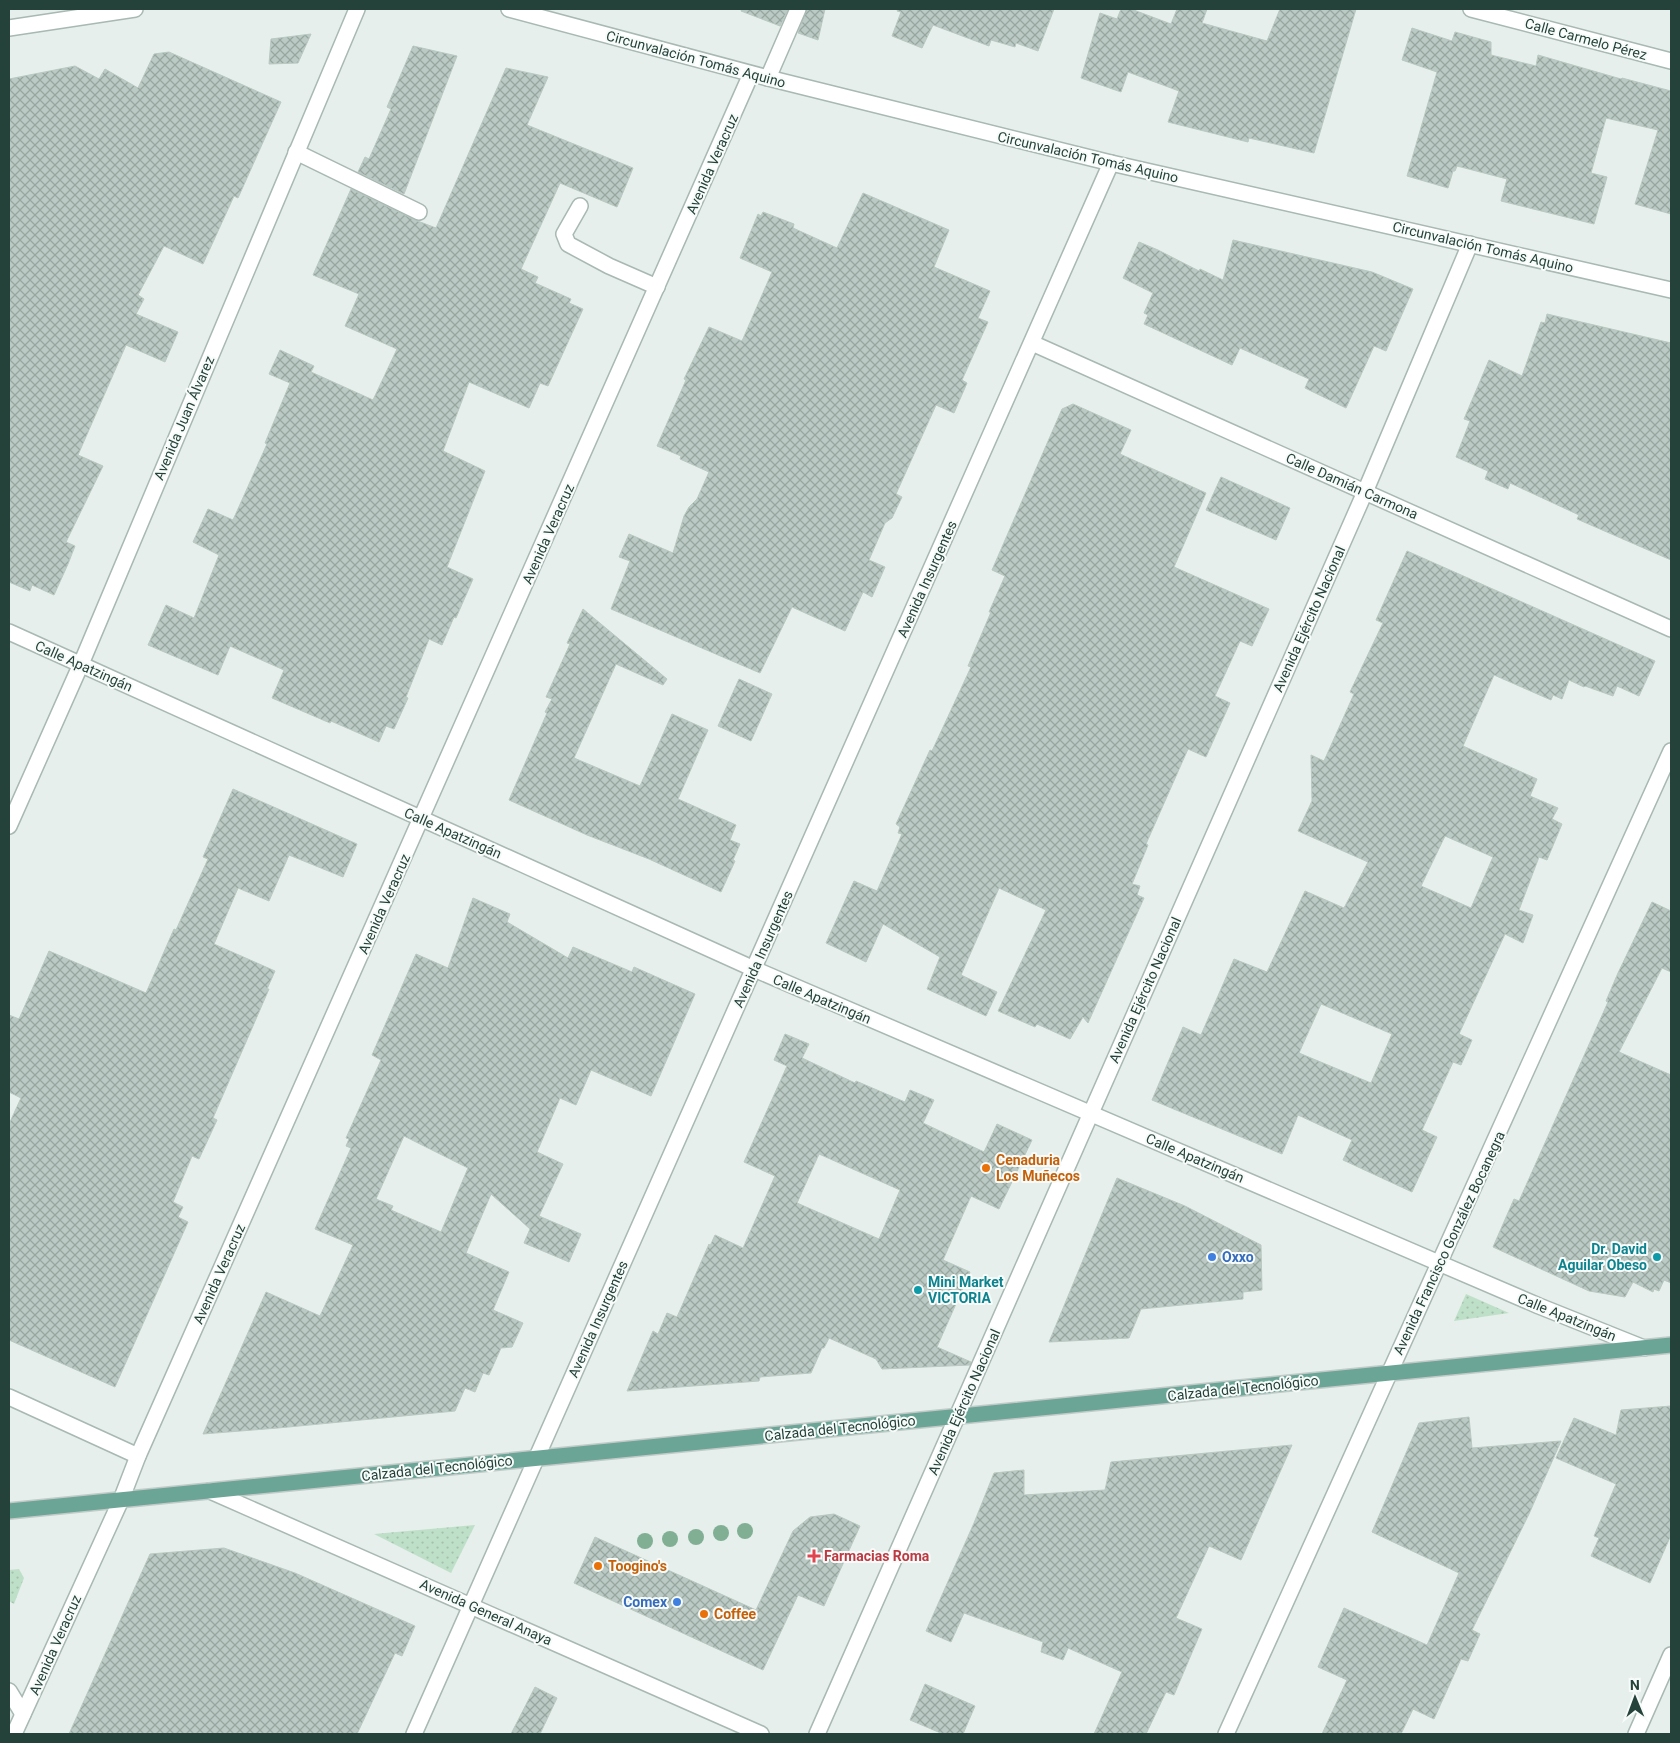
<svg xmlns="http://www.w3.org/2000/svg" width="1680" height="1743" font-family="Roboto,sans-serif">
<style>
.grass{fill:url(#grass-dots)}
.building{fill:url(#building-cross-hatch);stroke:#b8c9c2;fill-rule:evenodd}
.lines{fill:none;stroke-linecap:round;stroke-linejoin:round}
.minor-casing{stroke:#a8b8b2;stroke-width:18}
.major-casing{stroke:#c2cac8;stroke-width:18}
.minor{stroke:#fff;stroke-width:15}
.major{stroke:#6aa596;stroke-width:15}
.tree{fill:#80af93}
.food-dot{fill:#e8710a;stroke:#f7fbf9;stroke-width:2}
.shop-dot{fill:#3f7fe0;stroke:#f7fbf9;stroke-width:2}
.culture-dot{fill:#0f9aa8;stroke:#f7fbf9;stroke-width:2}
.health-dot{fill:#e0444e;stroke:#f7fbf9;stroke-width:2}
.labels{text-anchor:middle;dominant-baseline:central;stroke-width:4;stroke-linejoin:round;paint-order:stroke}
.street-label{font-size:14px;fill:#24423a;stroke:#f7fbf9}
.food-label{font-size:14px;font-weight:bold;fill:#c56008;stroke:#f7fbf9;text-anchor:start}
.culture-label{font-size:14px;font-weight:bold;fill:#0d838f;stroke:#f7fbf9;text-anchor:end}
.shop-label{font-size:14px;font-weight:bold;fill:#366cbe;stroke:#f7fbf9;text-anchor:start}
.health-label{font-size:14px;font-weight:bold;fill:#be3a42;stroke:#f7fbf9;text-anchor:start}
</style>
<defs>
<pattern id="grass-dots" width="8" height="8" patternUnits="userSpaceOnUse" patternTransform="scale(1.25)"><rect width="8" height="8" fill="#bfe0c8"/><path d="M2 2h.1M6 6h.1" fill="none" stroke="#a4c1ad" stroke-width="1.8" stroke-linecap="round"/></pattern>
<pattern id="building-cross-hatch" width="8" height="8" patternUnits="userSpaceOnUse" patternTransform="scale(1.25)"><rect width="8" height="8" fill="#bbcac4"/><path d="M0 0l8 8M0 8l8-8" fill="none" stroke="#98a6a0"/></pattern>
</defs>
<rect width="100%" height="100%" fill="#e6efeb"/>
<!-- grass -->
<g class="grass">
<path d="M1466,1294L1509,1313L1454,1321Z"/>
<path d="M475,1525L451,1573L374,1534Z"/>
<path d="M19,1569L24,1578L14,1604L9,1601V1570Z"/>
</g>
<!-- building -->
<g class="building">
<path d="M742,9H788L780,26L741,11Z"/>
<path d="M807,9H825L818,40L798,33Z"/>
<path d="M898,9H1054L1038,51L1016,43L1015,47L991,40L989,46L933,25L922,48L892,36L901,12L897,11Z"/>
<path d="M1121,9H1131L1171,24L1177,9H1207L1202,23L1267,41L1280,9H1356L1314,153L1249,138L1248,142L1168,122L1179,91L1128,72L1121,92L1081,78L1100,13L1117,19Z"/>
<path d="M1412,28L1452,41L1455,32L1491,42V55L1536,66L1538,55L1621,79L1622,78L1671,91V214L1635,204L1658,130L1606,118L1591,173L1607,177L1594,224L1501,201L1507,179L1457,166L1455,171H1453L1448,188L1407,176L1437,72L1402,60Z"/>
<path d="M311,34L298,63L269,64L271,39Z"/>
<path d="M413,46L457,56L404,194L358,172L365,157L369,159L391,109L387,107Z"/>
<path d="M169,52L281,102L238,198L234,196L203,264L164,246L138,295L144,299L136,314L178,332L165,362L126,345L78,455L103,466L66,542L75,546L68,564L54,595L32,585L30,591L9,582V79L75,66L99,79L105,69L138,88L154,54Z"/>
<path d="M506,68L548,77L527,125L633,168L617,207L560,183L521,269L538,277L535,283L571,299L569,303L583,309L548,386L540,383L529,408L469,382L443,451L485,471L447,567L473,579L456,618L454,617L442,645L429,639L406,697L408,698L394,729L386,726L379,742L331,721L330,723L272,698L284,670L230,646L218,675L148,645L166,605L194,618L219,555L193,542L208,509L233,520L267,444L265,443L290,383L269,374L280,350L314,366L311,372L373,400L397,349L345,326L359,294L313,275L351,189L415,220L436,228Z"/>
<path d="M863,193L949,230L934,267L990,291L978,318L988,322L962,380L967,383L954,413L936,405L896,494L902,497L892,518L885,523L869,560L885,567L872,597L863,592L845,631L792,607L760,673L611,609L630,561L619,557L629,534L673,553L684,516L689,507L697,499L709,472L680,459L681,456L657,446L686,380L684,379L709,327L742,341L772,272L740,258L758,214L761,216L763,212L794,224L793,228L837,248Z"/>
<path d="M1233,240L1372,272L1413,289L1386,351L1374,346L1346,408L1305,388L1309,379L1240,348L1232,365L1144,324L1148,315L1144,313L1153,293L1123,278L1139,242L1158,250L1199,271L1200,269L1223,280Z"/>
<path d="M1547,314L1671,343V560L1577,519L1579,515L1510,483L1508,489L1485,479L1488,471L1456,457L1470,421L1464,419L1489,360L1522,376L1541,322L1545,323Z"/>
<path d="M1073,404L1131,430L1120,454L1206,493L1174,567L1269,609L1252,646L1240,641L1215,696L1230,703L1206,757L1188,749L1146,844L1148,845L1132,884L1140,886L1137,895L1144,898L1088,1023L1083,1017L1070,1039L1037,1024L1035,1027L998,1011L1046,910L999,888L961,975L997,992L986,1016L927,989L940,957L883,924L866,962L826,943L854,881L877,891L902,834L898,833L900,827L896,824L930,750L932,751L971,667L968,666L991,612H989L1005,576L992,570L1062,409Z"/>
<path d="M1221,477L1290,508L1276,540L1206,510Z"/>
<path d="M1407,551L1655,661L1639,696L1617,686L1613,696L1585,686L1584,687L1569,680L1562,699L1553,695L1551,700L1494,675L1463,746L1537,779L1530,796L1558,808L1552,819L1562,824L1547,860L1539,857L1519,910L1533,915L1523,943L1505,934L1459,1034L1472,1040L1461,1065L1453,1062L1422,1130L1437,1137L1412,1192L1343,1160L1352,1140L1298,1115L1282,1154L1152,1100L1183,1027L1201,1035L1234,959L1267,972L1305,891L1344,908L1368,862L1298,831L1312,801L1311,755L1324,761L1354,694L1350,692L1383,623L1376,620ZM1445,836L1493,857L1471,908L1421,886ZM1321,1004L1392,1034L1371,1083L1299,1053Z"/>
<path d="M583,609L667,679L663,685L616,664L574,758L640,786L672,714L708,730L678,799L736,825L730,840L740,844L733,860L735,861L721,892L649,859L587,835L509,800L547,713L545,712L552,699L546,697L570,644L567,643Z"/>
<path d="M739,679L772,694L751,741L718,726Z"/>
<path d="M233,789L357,844L343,877L289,855L269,901L238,888L214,944L275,971L267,989H269L213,1118L217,1120L199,1159L192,1156L173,1202L183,1207L178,1217L188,1222L115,1387L9,1340V1124L21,1098L9,1092V1015L19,1019L49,951L146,993L174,929L176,930L208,859L203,857Z"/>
<path d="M473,898L510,914L507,922L568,958L573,947L632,972L634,967L695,994L651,1096L591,1070L576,1105L560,1098L537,1152L563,1164L539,1216L581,1234L569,1262L524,1243L530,1229L491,1194L466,1253L509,1272L493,1310L523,1323L512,1347L501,1348L489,1375L483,1373L475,1392L465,1388L455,1411L278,1428L203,1434L266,1292L320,1316L353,1245L315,1229L351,1148L346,1146L349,1139L346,1138L381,1060L372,1055L416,954L448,968ZM404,1136L468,1168L441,1232L391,1210L393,1206L376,1199Z"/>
<path d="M1652,902L1671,911V972L1662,968L1619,1052L1671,1075V1283L1664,1280L1659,1291L1654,1289L1653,1292L1633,1282L1625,1297L1589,1291L1493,1247L1514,1199L1519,1201L1608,1002L1606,1001L1618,973Z"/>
<path d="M785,1034L809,1044L802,1058L855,1083L856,1081L905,1102L910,1090L934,1100L923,1123L984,1152L997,1124L1032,1140L999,1209L971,1196L943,1260L970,1272L937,1347L971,1362L970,1365L882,1369L876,1359L829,1338L824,1348H822L811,1373L760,1377L759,1381L627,1391L653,1331L658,1334L667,1313L677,1317L709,1244L710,1246L715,1235L743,1248L775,1176L744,1162L787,1066L774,1060ZM819,1154L900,1190L879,1239L797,1203Z"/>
<path d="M1117,1178L1185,1206L1261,1245L1262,1290L1243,1292V1299L1141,1309L1129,1338L1049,1342Z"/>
<path d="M1671,1406V1535L1650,1583L1591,1556L1599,1538L1594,1536L1616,1484L1556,1458L1574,1418L1616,1435L1621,1410Z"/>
<path d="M1469,1417L1472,1448L1561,1441L1529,1514L1472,1630L1480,1634L1468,1661L1461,1659L1434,1719L1413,1709L1401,1734H1322L1347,1680L1318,1667L1344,1608L1427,1645L1459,1573L1372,1532L1419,1423Z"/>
<path d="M1292,1445L1241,1560L1209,1546L1176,1618L1202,1629L1174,1695L1166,1692L1146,1734H1094L1122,1672L1068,1648L1063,1660L1041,1652L1043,1642L964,1613L951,1642L926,1631L974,1523L994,1473L1024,1470V1495L1105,1490L1111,1462Z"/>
<path d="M834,1514L860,1526L824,1606L798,1595L763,1670L574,1583L595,1537L756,1610L793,1531L810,1517Z"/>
<path d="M224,1548L295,1573L415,1626L402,1656L395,1653L357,1734H69L150,1554Z"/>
<path d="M925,1684L975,1706L963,1734H943L910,1720Z"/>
<path d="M535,1687L557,1698L540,1734H511Z"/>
</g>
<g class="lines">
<defs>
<g id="minor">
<path d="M509,9L768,78L1111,163L1671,290"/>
<path d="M1471,9L1671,61"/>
<path d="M9,28L135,9"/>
<path d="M768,78L798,9"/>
<path d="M296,152L419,212"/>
<path d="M580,206L564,234L568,244L609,266L657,287"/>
<path d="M1032,343L1671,629"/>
<path d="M9,632L754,969L1539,1306L1644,1348"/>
<path d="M9,826L81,664L357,9"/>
<path d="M9,1397L138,1456"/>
<path d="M210,1491L761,1734"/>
<path d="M9,1691L23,1714"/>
<path d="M14,1734L121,1500L138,1456L751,74"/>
<path d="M414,1734L1111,163"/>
<path d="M817,1734L1365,492L1470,244"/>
<path d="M1226,1734L1671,751"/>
<path d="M1636,1734L1671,1655"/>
</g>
<path id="major" d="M9,1511L1671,1345"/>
</defs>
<!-- minor casing -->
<use href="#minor" class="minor-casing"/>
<!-- major casing -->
<use href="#major" class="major-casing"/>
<!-- minor -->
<use href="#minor" class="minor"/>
<!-- major -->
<use href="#major" class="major"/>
</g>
<!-- trees -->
<g class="tree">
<circle cx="745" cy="1531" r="8"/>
<circle cx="721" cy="1533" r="8"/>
<circle cx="696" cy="1537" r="8"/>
<circle cx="670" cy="1539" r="8"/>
<circle cx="645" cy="1541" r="8"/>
</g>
<!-- markers -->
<g class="food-dot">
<circle cx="986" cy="1168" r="5"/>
<circle cx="598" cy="1566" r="5"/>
<circle cx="704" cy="1614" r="5"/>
</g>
<g class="shop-dot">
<circle cx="1212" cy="1257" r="5"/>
<circle cx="677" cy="1602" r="5"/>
</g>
<g class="culture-dot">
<circle cx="1657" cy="1257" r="5"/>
<circle cx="918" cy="1290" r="5"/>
</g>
<path class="health-dot" d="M811.5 1548.5h5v5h5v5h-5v5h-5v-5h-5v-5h5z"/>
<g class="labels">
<!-- street labels -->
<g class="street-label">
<text transform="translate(1586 39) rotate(15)">Calle Carmelo Pérez</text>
<text transform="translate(696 59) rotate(15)">Circunvalación Tomás Aquino</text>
<text transform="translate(1088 157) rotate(13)">Circunvalación Tomás Aquino</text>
<text transform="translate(712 164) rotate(-66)">Avenida Veracruz</text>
<text transform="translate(1483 247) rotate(13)">Circunvalación Tomás Aquino</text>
<text transform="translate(184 418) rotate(-67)">Avenida Juan Álvarez</text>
<text transform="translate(1352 486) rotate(24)">Calle Damián Carmona</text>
<text transform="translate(548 534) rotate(-66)">Avenida Veracruz</text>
<text transform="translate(927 579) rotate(-66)">Avenida Insurgentes</text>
<text transform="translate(1309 619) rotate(-66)">Avenida Ejército Nacional</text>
<text transform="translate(84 666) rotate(24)">Calle Apatzingán</text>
<text transform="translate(453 833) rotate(24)">Calle Apatzingán</text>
<text transform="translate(384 904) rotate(-66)">Avenida Veracruz</text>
<text transform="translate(763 949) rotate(-66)">Avenida Insurgentes</text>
<text transform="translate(1145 990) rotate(-66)">Avenida Ejército Nacional</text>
<text transform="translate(822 999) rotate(23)">Calle Apatzingán</text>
<text transform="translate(1195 1158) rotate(23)">Calle Apatzingán</text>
<text transform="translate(1449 1243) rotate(-65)">Avenida Francisco González Bocanegra</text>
<text transform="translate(219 1274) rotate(-66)">Avenida Veracruz</text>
<text transform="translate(1567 1317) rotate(22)">Calle Apatzingán</text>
<text transform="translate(598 1319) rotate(-66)">Avenida Insurgentes</text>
<text transform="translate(1243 1388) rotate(-6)">Calzada del Tecnológico</text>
<text transform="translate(964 1402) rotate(-66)">Avenida Ejército Nacional</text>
<text transform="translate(840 1428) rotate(-6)">Calzada del Tecnológico</text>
<text transform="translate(437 1468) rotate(-6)">Calzada del Tecnológico</text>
<text transform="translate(486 1612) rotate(24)">Avenida General Anaya</text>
<text transform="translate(55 1645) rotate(-66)">Avenida Veracruz</text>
</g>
<!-- food labels -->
<g class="food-label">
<text x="996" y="1160">Cenaduria<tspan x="996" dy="16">Los Muñecos</tspan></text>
<text x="608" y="1566">Toogino's</text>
<text x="714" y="1614">Coffee</text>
</g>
<!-- culture labels -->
<g class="culture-label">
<text x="1647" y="1249">Dr. David<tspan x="1647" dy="16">Aguilar Obeso</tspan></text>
<text x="928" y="1282" text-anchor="start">Mini Market<tspan x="928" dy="16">VICTORIA</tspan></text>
</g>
<!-- shop labels -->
<g class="shop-label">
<text x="1222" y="1257">Oxxo</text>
<text x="667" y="1602" text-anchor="end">Comex</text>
</g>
<!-- health labels -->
<g class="health-label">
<text x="824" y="1556">Farmacias Roma</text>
</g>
</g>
<!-- border -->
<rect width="1680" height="1743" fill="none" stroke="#24423a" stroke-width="20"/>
<!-- north arrow -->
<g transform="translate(1635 1698) rotate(359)" stroke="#f7fbf9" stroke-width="4" paint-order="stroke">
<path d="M0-4L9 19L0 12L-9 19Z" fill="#24423a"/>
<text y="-8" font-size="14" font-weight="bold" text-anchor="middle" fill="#24423a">N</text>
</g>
</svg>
